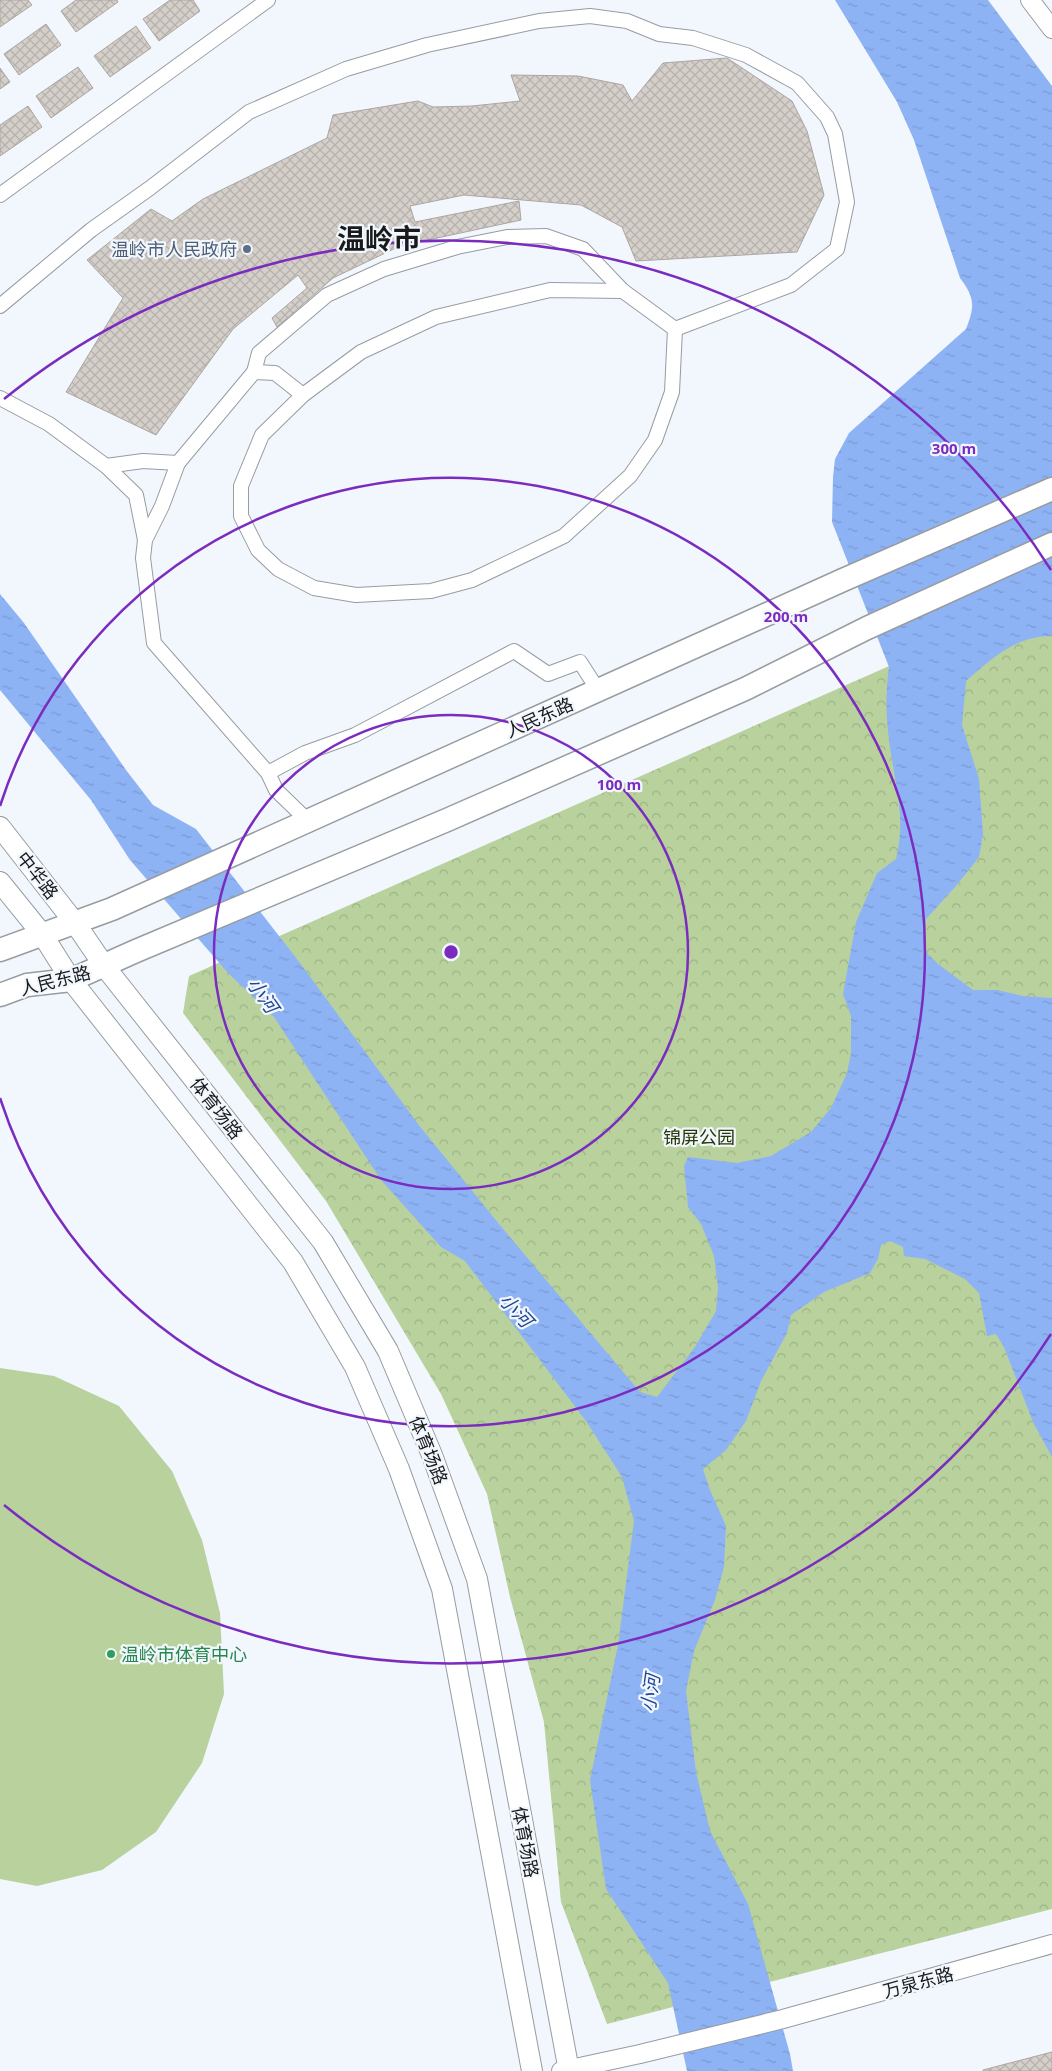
<svg xmlns="http://www.w3.org/2000/svg" width="1052" height="2071" font-family="'Open Sans','Noto Sans SC',sans-serif">
<style>
.park{fill:url(#park-crowns)}
.pitch{fill:#b8d19d}
.water{fill:url(#water-ripples)}
.building{fill:url(#building-cross-hatch);stroke:#aca6a1}
.lines{fill:none;stroke-linecap:round;stroke-linejoin:round}
.minor-casing{stroke:#979ca1;stroke-width:16}
.tertiary-casing{stroke:#979ca1;stroke-width:20}
.secondary-casing{stroke:#979ca1;stroke-width:22}
.primary-casing{stroke:#979ca1;stroke-width:25}
.minor{stroke:#fff;stroke-width:14}
.tertiary{stroke:#fff;stroke-width:18}
.secondary{stroke:#fff;stroke-width:20}
.primary{stroke:#fff;stroke-width:22}
.ring{fill:none;stroke:#7b2cbf;stroke-width:2.5}
.service-dot{fill:#5c6f8a;stroke:#f2f7fd;stroke-width:2}
.leisure-dot{fill:#2e9e5b;stroke:#f2f7fd;stroke-width:2}
.labels{text-anchor:middle;dominant-baseline:central;stroke-width:4.5;stroke-linejoin:round;paint-order:stroke}
.service-label{font-size:18px;fill:#4e5e75;stroke:#f2f7fd;text-anchor:end}
.street-label{font-size:18px;fill:#181a1c;stroke:#f2f7fd}
.park-label{font-size:18px;fill:#243903;stroke:#f2f7fd}
.leisure-label{font-size:18px;fill:#27864d;stroke:#f2f7fd;text-anchor:start}
.water-label{font-size:19px;font-style:italic;fill:#1f4693;stroke:#f2f7fd}
.town-label{font-size:28px;font-weight:bold;fill:#181a1c;stroke:#f2f7fd}
.centre{fill:#7b2cbf;stroke:#f2f7fd;stroke-width:2.5}
.ring-label{font-size:15px;text-anchor:middle;font-weight:bold;fill:#7b2cbf;stroke:#f2f7fd;stroke-width:4.5;stroke-linejoin:round;paint-order:stroke}
</style>
<defs>
<pattern id="park-crowns" width="20" height="18" patternUnits="userSpaceOnUse" patternTransform="scale(1.25)"><rect width="20" height="18" fill="#b8d19d"/><path d="M2 6a3 3 0 1 1 6 0M12 15a3 3 0 1 1 6 0" fill="none" stroke="#9db387"/></pattern>
<pattern id="water-ripples" width="26" height="14" patternUnits="userSpaceOnUse" patternTransform="scale(1.25)"><rect width="26" height="14" fill="#8eb3f5"/><path d="M2 4q2-2 4 0t4 0M15 11q2-2 4 0t4 0" fill="none" stroke="#7a99d1"/></pattern>
<pattern id="building-cross-hatch" width="8" height="8" patternUnits="userSpaceOnUse" patternTransform="scale(1.25)"><rect width="8" height="8" fill="#d5cfca"/><path d="M0 0l8 8M0 8l8-8" fill="none" stroke="#b6b1ad"/></pattern>
</defs>
<rect width="100%" height="100%" fill="#f2f7fd"/>
<!-- park -->
<path class="park" d="M1052,594V1909L607,2024L561,1902L544,1722L510,1597L487,1494L441,1394L326,1201L183,1013L189,976Z"/>
<!-- pitch -->
<path class="pitch" d="M0,1368L54,1376L119,1406L172,1471L202,1540L220,1613L224,1694L202,1763L156,1832L102,1870L37,1886L0,1879Z"/>
<!-- water -->
<path class="water" d="M835,0H988L1052,86V636C1015,636 993,658 966,681L962,725L979,779L983,834L979,857L956,886L926,919L924,950L938,964L973,990H997L1023,996L1052,998V1457L1033,1422L1004,1347L996,1334L987,1336L979,1293L965,1279L925,1259L904,1256L903,1247L890,1241L881,1245L878,1259L870,1273L824,1292L791,1315L787,1333L761,1381L746,1421L726,1450L703,1469L710,1490L726,1526L724,1567L715,1600L694,1651L686,1691L696,1772L710,1831L748,1904L790,2054L793,2071H687L668,1983L606,1889L590,1780L618,1645L634,1521L622,1477L586,1421L465,1261L441,1247L381,1180L274,1017L228,973L130,860L91,800L0,690V594L24,623L126,770L153,805L196,829L300,963L418,1124L499,1224L640,1392L657,1397L695,1347L716,1311L718,1288L714,1256L701,1224L688,1207L684,1166L688,1157L737,1163L771,1156L811,1132L831,1108L847,1073L851,1053V1016L843,994L856,922L877,873L896,859C906,818 896,788 890,748C886,721 885,694 889,667L832,522L833,477L835,459L849,433L966,329C975,306 975,298 960,278L914,140L897,102Z"/>
<!-- building -->
<g class="building">
<path d="M0,0H28L32,5L0,27Z"/>
<path d="M76,0H117L118,2L76,32L61,11Z"/>
<path d="M170,0H193L200,11L159,41L143,19Z"/>
<path d="M46,24L61,45L19,75L4,54Z"/>
<path d="M136,26L151,48L110,77L94,56Z"/>
<path d="M727,58L792,101L807,131L824,195L797,252L636,261L622,227L581,205L464,195L410,206L415,222L519,201L521,220L400,246L333,278L277,327L272,318L307,288L298,275L233,329L156,435L66,392L123,298L87,260L151,209L172,221L203,199L327,138L333,115L418,101L433,107L472,106L520,101L511,75L578,76L623,85L632,101L663,63Z"/>
<path d="M78,67L93,88L51,118L36,96Z"/>
<path d="M0,68L10,82L0,89Z"/>
<path d="M28,106L42,127L0,156V125Z"/>
<path d="M1052,2052V2071H983V2070Z"/>
</g>
<g class="lines">
<defs>
<g id="minor">
<path d="M0,195L268,0"/>
<path d="M623,291L550,290L436,317L361,352L303,395L262,435L241,486V516L258,550L278,569L314,588L356,595L431,591L472,580L564,536L630,476L655,440L672,392L675,329"/>
<path d="M0,306L91,230L150,188L249,112L346,69L427,45L539,21L590,16L627,21L659,34L693,38L746,55L797,83L827,117L835,134L847,202L837,249L791,285L675,329"/>
<path d="M254,372L259,353L327,295L384,269L457,247L507,237L546,236L583,249L623,291L675,329"/>
<path d="M303,395L275,373L254,372L178,463L162,506L145,540L143,558L154,643L268,773L276,790L307,820"/>
<path d="M0,398L49,424L106,466L136,495L145,540"/>
<path d="M106,466L143,461L178,463"/>
<path d="M268,773L305,753L355,735L514,651L548,674L580,662L598,690"/>
</g>
<g id="tertiary">
<path d="M1030,0L1052,29"/>
<path d="M561,2071L640,2054L783,2019L1052,1944"/>
</g>
<g id="secondary">
<path d="M0,827L75,923L105,967L323,1242L388,1351L432,1455L477,1579L569,2071"/>
<path d="M0,882L42,934L71,980L293,1262L355,1367L399,1469L442,1589L532,2071"/>
</g>
<g id="primary">
<path d="M0,950L112,909L843,580L1052,489"/>
<path d="M0,995L27,985L71,980L136,951L447,820L745,689L867,628L1052,544"/>
</g>
</defs>
<!-- minor casing -->
<use href="#minor" class="minor-casing"/>
<!-- tertiary casing -->
<use href="#tertiary" class="tertiary-casing"/>
<!-- secondary casing -->
<use href="#secondary" class="secondary-casing"/>
<!-- primary casing -->
<use href="#primary" class="primary-casing"/>
<!-- minor -->
<use href="#minor" class="minor"/>
<!-- tertiary -->
<use href="#tertiary" class="tertiary"/>
<!-- secondary -->
<use href="#secondary" class="secondary"/>
<!-- primary -->
<use href="#primary" class="primary"/>
</g>
<!-- distance rings -->
<g class="ring">
<circle cx="451" cy="952" r="237"/>
<path d="M0 806A474 474 0 1 1 0 1098"/>
<path d="M1051 1334A711 711 0 0 1 4 1505M4 399A711 711 0 0 1 1051 570"/>
</g>
<!-- markers -->
<circle class="service-dot" cx="247" cy="249" r="5"/>
<circle class="leisure-dot" cx="111" cy="1654" r="5"/>
<g class="labels">
<!-- service labels -->
<g class="service-label">
<text x="237" y="249">温岭市人民政府</text>
</g>
<!-- street labels -->
<g class="street-label">
<text transform="translate(539 717) rotate(-24)">人民东路</text>
<text transform="translate(38 875) rotate(52)">中华路</text>
<text transform="translate(55 980) rotate(-14)">人民东路</text>
<text transform="translate(217 1108) rotate(52)">体育场路</text>
<text transform="translate(429 1450) rotate(68)">体育场路</text>
<text transform="translate(526 1842) rotate(79)">体育场路</text>
<text transform="translate(918 1982) rotate(-15)">万泉东路</text>
</g>
<!-- park labels -->
<g class="park-label">
<text x="699" y="1137">锦屏公园</text>
</g>
<!-- leisure labels -->
<g class="leisure-label">
<text x="121" y="1654">温岭市体育中心</text>
</g>
<!-- water labels -->
<g class="water-label">
<text transform="translate(263 995) rotate(55)">小河</text>
<text transform="translate(516 1310) rotate(47)">小河</text>
<text transform="translate(650 1693) rotate(-82)">小河</text>
</g>
<!-- town labels -->
<g class="town-label">
<text x="379" y="238">温岭市</text>
</g>
</g>
<circle cx="451" cy="952" r="8" class="centre"/>
<g class="ring-label">
<text x="954" y="454">300 m</text>
<text x="786" y="622">200 m</text>
<text x="619" y="790">100 m</text>
</g>
</svg>
